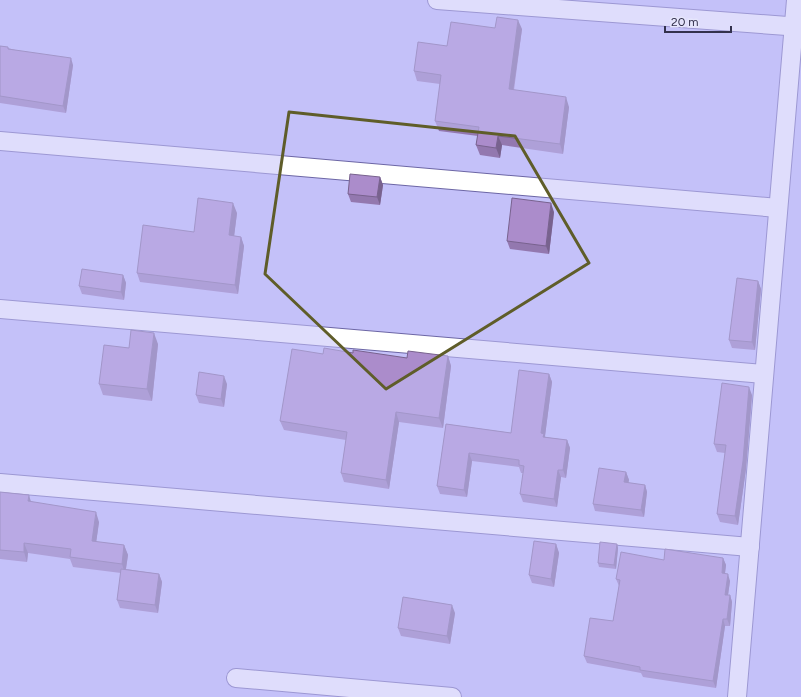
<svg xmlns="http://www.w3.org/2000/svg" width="801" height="697" font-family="Figtree,sans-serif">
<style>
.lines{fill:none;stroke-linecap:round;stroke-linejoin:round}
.street-casing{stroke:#6c66a5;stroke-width:20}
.street{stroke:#fff;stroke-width:18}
.wall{fill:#9378af}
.shaded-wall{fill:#78628e}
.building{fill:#ab8ccb;stroke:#78628e}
.marked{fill:none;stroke:#5f5d29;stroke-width:3;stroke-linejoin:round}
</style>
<rect width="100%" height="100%" fill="#c4c1f9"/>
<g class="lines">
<defs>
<g id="street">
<path d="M437,0L801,27"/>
<path d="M0,141L778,208"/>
<path d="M0,309L764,374"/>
<path d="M0,483L750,547"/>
<path d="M236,678L452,697"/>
<path d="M737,697L796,0"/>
</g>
</defs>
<!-- street casing -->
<use href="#street" class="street-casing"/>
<!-- street -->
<use href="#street" class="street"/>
</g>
<!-- wall -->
<g class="wall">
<path d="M495,28L522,29L514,90L569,107L563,154L502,145L500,158L480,155L476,145L478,136L439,131L435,121L440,84L417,81L414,71L447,46Z"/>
<path d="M0,46L73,65L66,113L0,103Z"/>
<path d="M380,177L383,185L380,205L351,202L348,194Z"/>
<path d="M554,212L549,254L510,249L507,241Z"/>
<path d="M237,213L234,236L241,237L244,246L238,294L140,282L137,273L194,232Z"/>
<path d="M123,275L126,283L124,300L82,294L79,286Z"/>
<path d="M758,281L761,289L755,350L732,348L729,340Z"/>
<path d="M158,344L152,401L103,395L99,384Z"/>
<path d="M353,353L407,358L448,356L451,366L443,428L399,422L389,489L344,482L341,473L346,440L284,430L280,421L323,354Z"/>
<path d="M549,374L552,382L545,436V437L567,440L570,448L566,478L561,477L557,507L523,502L520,494L523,473H521L519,467L472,461L467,497L440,494L437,486L446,424L511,433Z"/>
<path d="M227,384L224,407L199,403L196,395Z"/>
<path d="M752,395L746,469L738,525L720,522L717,514L725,453L717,452L714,444Z"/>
<path d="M626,472L629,480L628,483L645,485L647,492L644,517L595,511L593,504Z"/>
<path d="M0,492L99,522L96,542L124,545L128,555L126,569L159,574L162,582L158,613L120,608L117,600L121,573L73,567L70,559L28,553L27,562L0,559Z"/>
<path d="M556,544L559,553L554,587L532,583L529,575Z"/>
<path d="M617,544L618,548L616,569L599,567L598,563Z"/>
<path d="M723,558L726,565L725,574L730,581L728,595H730L732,602L730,626H725L716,688L643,677L641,673L587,663L584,656L613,621L619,586L616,579L664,560Z"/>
<path d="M455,613L450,644L401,636L398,628Z"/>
</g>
<!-- shaded-wall -->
<g class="shaded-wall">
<path d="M518,20L522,29L512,99L509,89Z"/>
<path d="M71,58L73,65L66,113L63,106Z"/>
<path d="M566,97L569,107L563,154L560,144Z"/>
<path d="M498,136L502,145L500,158L496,148Z"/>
<path d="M380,177L383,185L380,205L377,197Z"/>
<path d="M233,203L237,213L233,245L229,235Z"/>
<path d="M551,203L554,212L549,254L546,246Z"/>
<path d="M241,237L244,246L238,294L235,285Z"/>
<path d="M123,275L126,283L124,300L121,292Z"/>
<path d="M758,281L761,289L755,350L752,342Z"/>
<path d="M154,333L158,344L152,401L147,389Z"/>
<path d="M448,356L451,366L443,428L439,418Z"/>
<path d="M549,374L552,382L545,436L547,441L546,445L541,433Z"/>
<path d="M224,376L227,384L224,407L221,399Z"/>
<path d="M749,387L752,395L746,469L738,525L735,516Z"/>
<path d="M396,412L399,422L389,489L386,480Z"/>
<path d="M567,440L570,448L566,478L563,470Z"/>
<path d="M469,453L472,461L467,497L464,490Z"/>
<path d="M558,470L561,477L557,507L554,499Z"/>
<path d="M626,472L629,480L627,489L624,482Z"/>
<path d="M645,485L647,492L644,517L641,510Z"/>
<path d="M29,495L32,505L28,501Z"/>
<path d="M96,512L99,522L95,551L92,541Z"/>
<path d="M24,543L28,553L27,562L24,552Z"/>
<path d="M556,544L559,553L554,587L551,579Z"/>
<path d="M617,544L618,548L616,569L614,565Z"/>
<path d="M124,545L128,555L125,574L122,564Z"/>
<path d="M723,558L726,565L724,580L722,573Z"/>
<path d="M159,574L162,582L158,613L155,605Z"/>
<path d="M728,574L730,581L727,602L725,595Z"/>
<path d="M730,595L732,602L730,626L727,619Z"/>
<path d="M452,605L455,613L450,644L447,636Z"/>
<path d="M723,619L725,626L716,688L713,681Z"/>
</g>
<!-- building -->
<g class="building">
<path d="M497,17L518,20L509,89L566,97L560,144L498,136L496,148L476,145L479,127L435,121L441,75L414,71L418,42L447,46L451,22L495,28Z"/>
<path d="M0,46L8,47V49L71,58L63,106L0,96Z"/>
<path d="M350,174L380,177L377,197L348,194Z"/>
<path d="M198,198L233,203L229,235L241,237L235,285L137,273L143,225L194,232Z"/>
<path d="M512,198L551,203L546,246L507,241Z"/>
<path d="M82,269L123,275L121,292L79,286Z"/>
<path d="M737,278L758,281L752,342L729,340Z"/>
<path d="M131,330L154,333L147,389L99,384L104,345L129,348Z"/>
<path d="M324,348L353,353V350L407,358L408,351L448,356L439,418L396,412L386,480L341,473L347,432L280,421L292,349L323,354Z"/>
<path d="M519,370L549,374L541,433L544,434L543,437L567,440L563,470H558L554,499L520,494L524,466L519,465V460L469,453L464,490L437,486L446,424L511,433Z"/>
<path d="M199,372L224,376L221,399L196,395Z"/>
<path d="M722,383L749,387L743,461L735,516L717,514L726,445L714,444Z"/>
<path d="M599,468L626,472L624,482L645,485L641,510L593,504Z"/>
<path d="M0,492L29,495L28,501L96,512L92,541L124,545L122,564L70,557L71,549L24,543V552L0,550Z"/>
<path d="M534,541L556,544L551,579L529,575Z"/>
<path d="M600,542L617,544L614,565L598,563Z"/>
<path d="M665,549L723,558L722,573L728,574L725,595H730L727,619H723L713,681L640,670V667L584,656L590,618L613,621L620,580L616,579L621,552L664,560Z"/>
<path d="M121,569L159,574L155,605L117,600Z"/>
<path d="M403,597L452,605L447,636L398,628Z"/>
</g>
<!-- marked area -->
<path d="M0 0H801V697H0ZM289,112L515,136L589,263L386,389L265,274Z" fill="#c4c1f9" fill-opacity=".55" fill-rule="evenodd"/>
<path class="marked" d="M289,112L515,136L589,263L386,389L265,274Z"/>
<!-- scale -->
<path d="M665 26v6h66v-6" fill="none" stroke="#33314d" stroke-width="2"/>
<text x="671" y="26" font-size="12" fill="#33314d" stroke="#e6e6fc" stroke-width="3" paint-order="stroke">20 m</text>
</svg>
